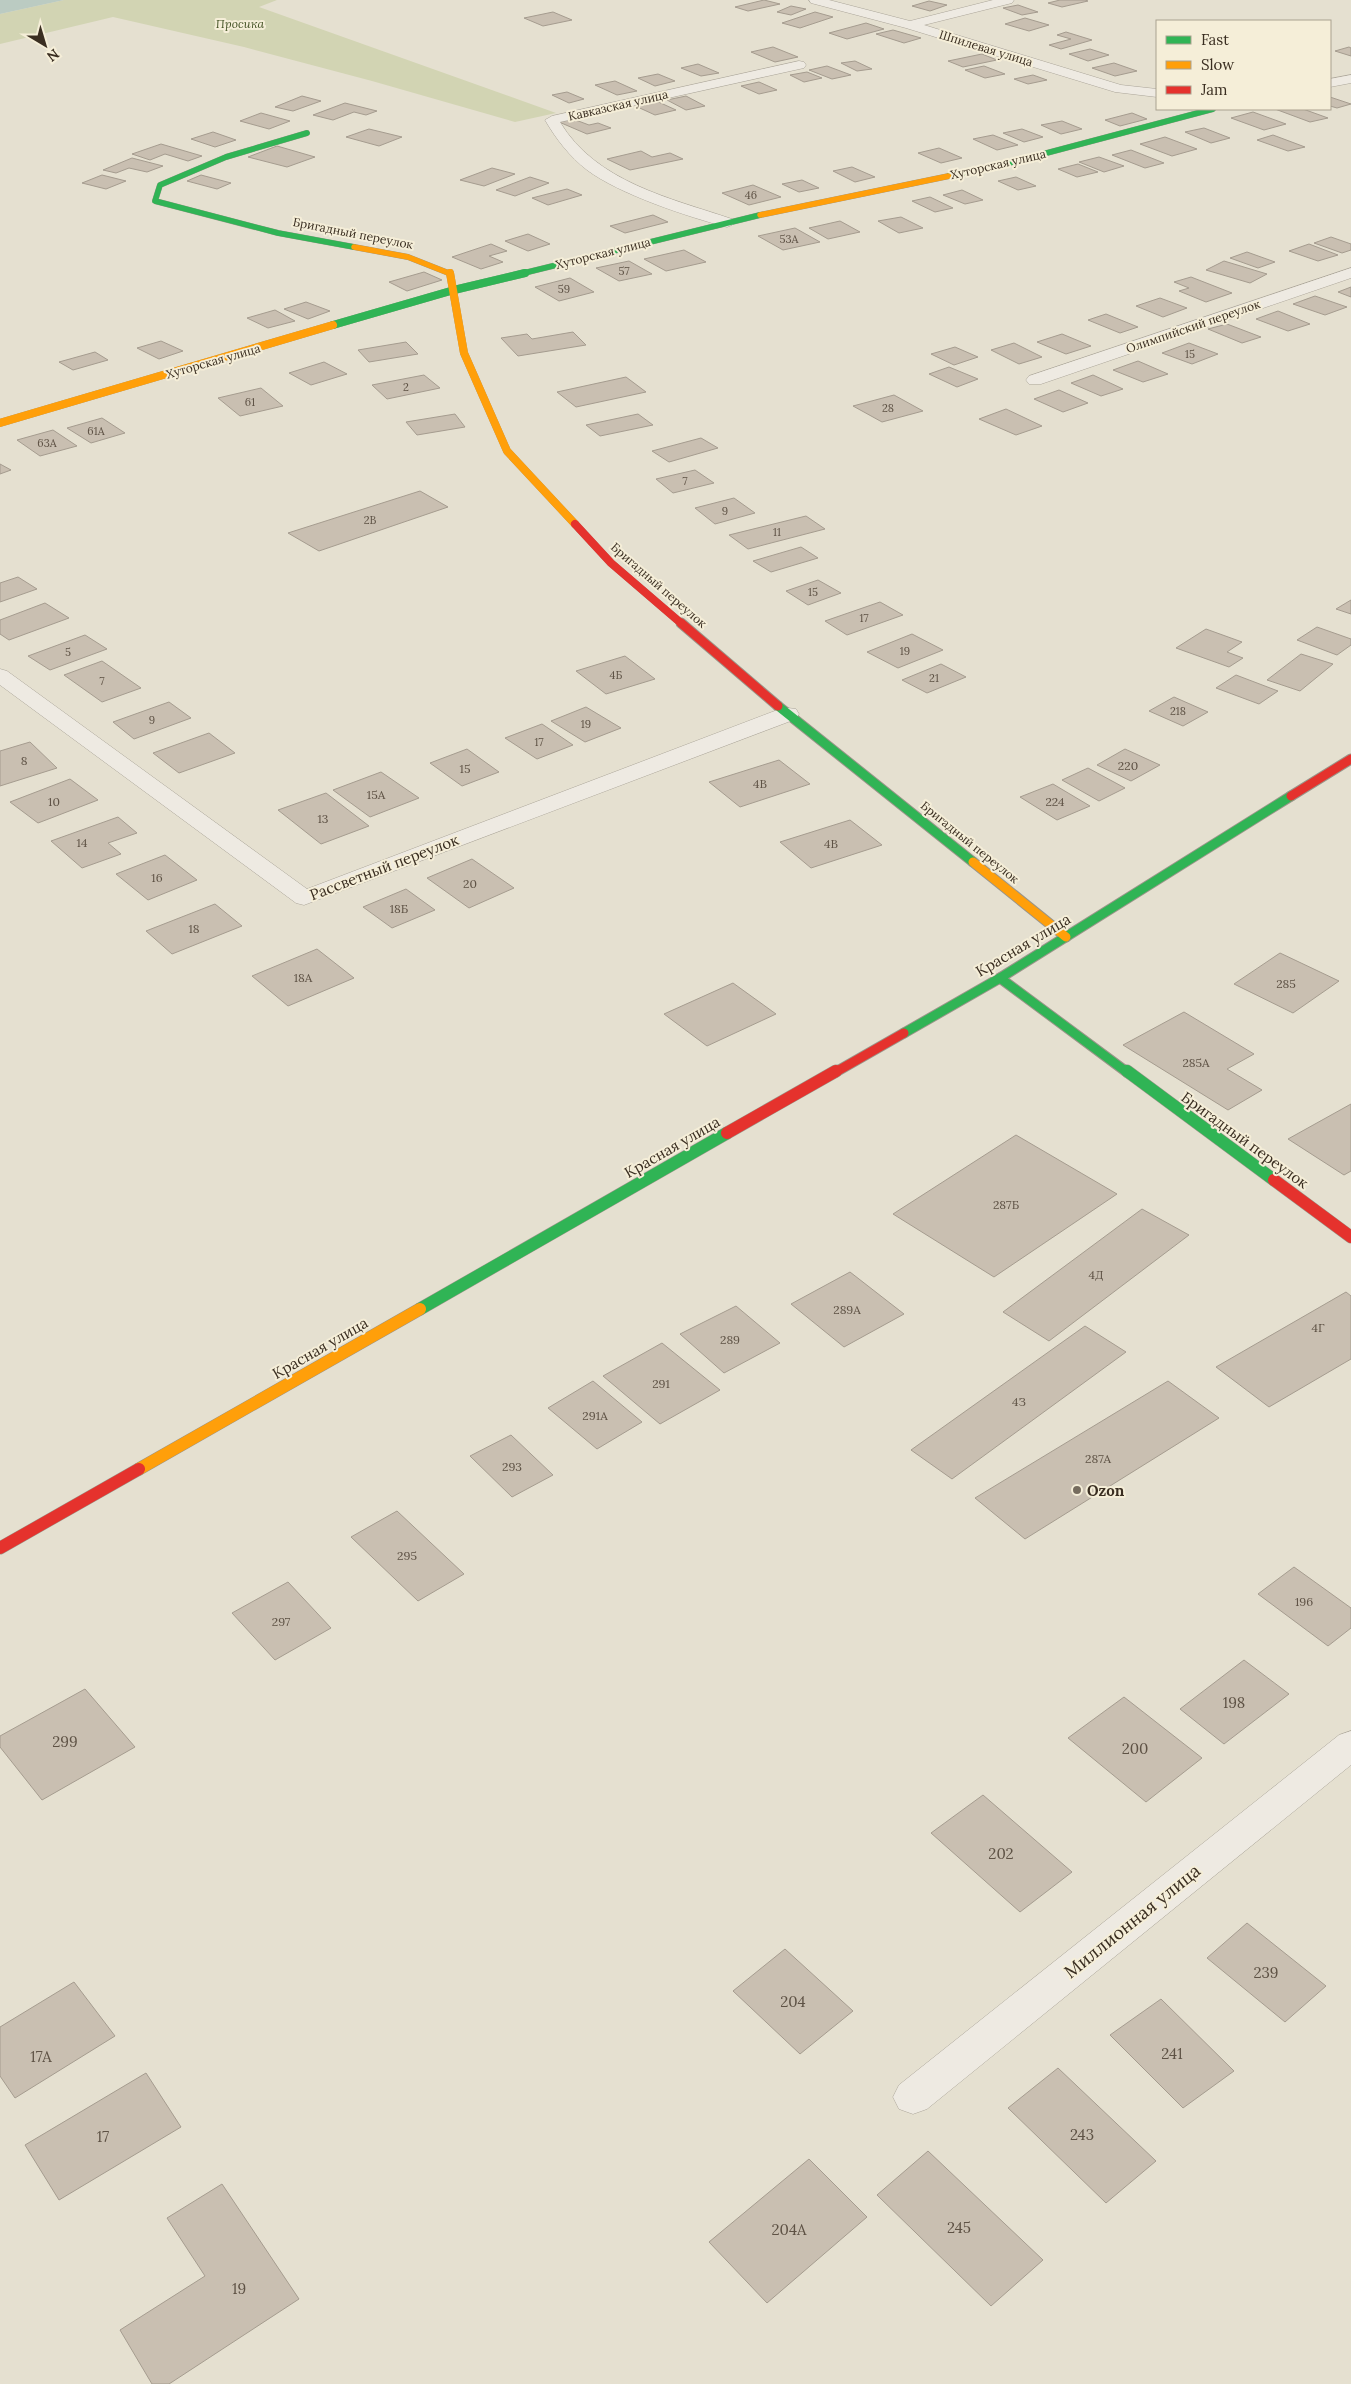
<svg xmlns="http://www.w3.org/2000/svg" width="1351" height="2384" font-family="Lora,serif">
<style>
.green{fill:#d2d4b3}
.water{fill:#bbcbc2}
.building{fill:#c9bfb1;stroke:#a59c8f}
.lines{fill:none;stroke-linecap:round;stroke-linejoin:round}
.street-casing{stroke:#aba599;stroke-width:1}
.fast-far3-casing{stroke:#9a9589;stroke-width:6}
.fast-far2-casing{stroke:#9a9589;stroke-width:8}
.fast-far1-casing{stroke:#9a9589;stroke-width:11}
.fast-casing{stroke:#9a9589;stroke-width:13}
.slow-far3-casing{stroke:#9a9589;stroke-width:6}
.slow-far2-casing{stroke:#9a9589;stroke-width:8}
.slow-far1-casing{stroke:#9a9589;stroke-width:11}
.slow-casing{stroke:#9a9589;stroke-width:13}
.jam-far2-casing{stroke:#9a9589;stroke-width:8}
.jam-far1-casing{stroke:#9a9589;stroke-width:11}
.jam-casing{stroke:#9a9589;stroke-width:13}
.street{fill:#eeeae2;fill-rule:evenodd}
.fast-far3{stroke:#30b455;stroke-width:5.5}
.fast-far2{stroke:#30b455;stroke-width:8}
.fast-far1{stroke:#30b455;stroke-width:9}
.fast{stroke:#30b455;stroke-width:12}
.slow-far3{stroke:#ff9f0a;stroke-width:5.5}
.slow-far2{stroke:#ff9f0a;stroke-width:8}
.slow-far1{stroke:#ff9f0a;stroke-width:9}
.slow{stroke:#ff9f0a;stroke-width:12}
.jam-far2{stroke:#e5322d;stroke-width:8}
.jam-far1{stroke:#e5322d;stroke-width:9}
.jam{stroke:#e5322d;stroke-width:12}
.poi-dot{fill:#766c5e;stroke:#f5eed8;stroke-width:2}
.labels{text-anchor:middle;dominant-baseline:central;stroke-width:4;stroke-linejoin:round;paint-order:stroke}
.far-number-label{font-size:11px;fill:#5e5245}
.far-park-label{font-size:12px;font-style:italic;fill:#475528;stroke:#f5eed8}
.far-street-label{font-size:12px;fill:#3a2e21;stroke:#f5eed8}
.number-label{font-size:12px;fill:#5e5245}
.street-label{font-size:15px;fill:#3a2e21;stroke:#f5eed8}
.poi-label{font-size:15px;font-weight:bold;fill:#3a2e21;stroke:#f5eed8;text-anchor:start}
.near-number-label{font-size:15px;fill:#5e5245}
.near-street-label{font-size:18px;fill:#3a2e21;stroke:#f5eed8}
</style>
<rect width="100%" height="100%" fill="#e5e0d0"/>
<!-- green -->
<path class="green" d="M64,0H277L259,7L556,113L515,122L372,81L244,47L113,17L0,44V14Z"/>
<!-- water -->
<path class="water" d="M0,0H64L0,14Z"/>
<!-- building -->
<g class="building">
<path d="M764,0L780,4L748,11L735,7Z"/>
<path d="M1060,0H1085L1088,1L1062,7L1048,3Z"/>
<path d="M929,1L947,5L930,11L912,6Z"/>
<path d="M1018,5L1038,12L1022,15L1003,8Z"/>
<path d="M791,6L806,9L791,15L777,12Z"/>
<path d="M553,12L572,20L543,26L524,18Z"/>
<path d="M815,12L833,17L800,28L782,23Z"/>
<path d="M1025,18L1049,25L1029,31L1005,24Z"/>
<path d="M866,23L884,29L847,39L829,33Z"/>
<path d="M893,30L921,38L904,43L876,34Z"/>
<path d="M1066,32L1092,40L1061,49L1049,45L1071,39L1057,35Z"/>
<path d="M773,47L798,57L775,62L751,52Z"/>
<path d="M1349,47L1351,48V56L1335,51Z"/>
<path d="M1090,49L1109,55L1088,61L1069,54Z"/>
<path d="M982,54L997,60L963,67L948,61Z"/>
<path d="M855,61L872,69L857,71L841,63Z"/>
<path d="M1114,63L1137,71L1115,76L1092,68Z"/>
<path d="M698,64L719,73L701,76L681,68Z"/>
<path d="M827,66L851,75L832,79L809,70Z"/>
<path d="M984,66L1005,74L985,78L965,70Z"/>
<path d="M807,72L822,78L804,82L790,75Z"/>
<path d="M658,74L675,81L655,86L638,78Z"/>
<path d="M1033,75L1047,80L1028,84L1014,79Z"/>
<path d="M615,81L637,91L617,95L595,85Z"/>
<path d="M759,82L777,90L759,94L741,86Z"/>
<path d="M567,92L584,99L569,103L552,95Z"/>
<path d="M302,96L321,101L293,111L275,107Z"/>
<path d="M686,96L705,106L686,110L667,100Z"/>
<path d="M1330,97L1351,104L1337,108L1330,106Z"/>
<path d="M652,99L676,110L655,115L631,104Z"/>
<path d="M345,103L377,111L366,115L354,112L333,120L313,115Z"/>
<path d="M1275,109H1303L1328,118L1310,122Z"/>
<path d="M1253,112L1286,124L1264,130L1231,118Z"/>
<path d="M261,113L290,121L269,129L240,121Z"/>
<path d="M1132,113L1147,119L1120,126L1105,120Z"/>
<path d="M573,119L589,125L598,123L611,128L587,134L559,122Z"/>
<path d="M1062,121L1082,129L1061,134L1041,125Z"/>
<path d="M1204,128L1230,138L1211,143L1185,132Z"/>
<path d="M369,129L402,137L379,146L346,137Z"/>
<path d="M1022,129L1043,137L1024,142L1003,133Z"/>
<path d="M213,132L236,140L215,147L191,139Z"/>
<path d="M993,135L1018,145L997,150L973,139Z"/>
<path d="M1273,135L1305,147L1288,151L1257,140Z"/>
<path d="M1165,137L1197,149L1172,156L1140,144Z"/>
<path d="M161,144L202,156L188,161L165,154L150,160L132,154Z"/>
<path d="M277,146L315,157L287,167L248,157Z"/>
<path d="M939,148L962,158L941,163L918,153Z"/>
<path d="M1131,150L1164,163L1145,168L1112,155Z"/>
<path d="M641,151L652,157L670,153L683,159L630,170L607,159Z"/>
<path d="M1099,157L1124,166L1104,172L1079,162Z"/>
<path d="M132,158L163,166L147,172L129,168L116,173L103,170Z"/>
<path d="M1078,164L1098,172L1077,177L1058,169Z"/>
<path d="M852,167L875,177L855,182L833,171Z"/>
<path d="M492,168L515,174L484,186L460,180Z"/>
<path d="M102,175L126,181L106,189L82,183Z"/>
<path d="M201,175L231,183L217,189L187,181Z"/>
<path d="M530,177L549,183L515,196L496,190Z"/>
<path d="M1016,177L1036,186L1018,190L998,181Z"/>
<path d="M802,180L819,188L799,192L782,184Z"/>
<path d="M753,185L781,197L749,205L722,193Z"/>
<path d="M567,189L582,195L548,205L532,198Z"/>
<path d="M962,190L983,200L965,204L943,195Z"/>
<path d="M930,197L953,208L935,212L912,201Z"/>
<path d="M653,215L668,222L625,233L610,226Z"/>
<path d="M901,217L923,228L899,233L878,221Z"/>
<path d="M840,221L860,232L828,239L809,228Z"/>
<path d="M795,228L820,242L783,250L758,236Z"/>
<path d="M528,234L550,244L528,251L505,241Z"/>
<path d="M1331,237L1351,244V250L1342,253L1314,243Z"/>
<path d="M491,244L507,251L489,256L503,262L481,269L452,257Z"/>
<path d="M1309,244L1338,255L1318,261L1289,251Z"/>
<path d="M684,250L706,262L666,271L644,259Z"/>
<path d="M1247,252L1275,262L1258,268L1230,258Z"/>
<path d="M629,261L652,274L619,281L596,268Z"/>
<path d="M1224,261L1267,274L1250,283L1206,270Z"/>
<path d="M424,272L442,280L407,291L389,282Z"/>
<path d="M1191,277L1232,293L1206,302L1179,291L1189,288L1174,282Z"/>
<path d="M570,278L594,292L559,301L535,287Z"/>
<path d="M1351,287V297L1338,292Z"/>
<path d="M1315,296L1347,307L1325,315L1293,304Z"/>
<path d="M1160,298L1187,308L1163,317L1136,306Z"/>
<path d="M306,302L330,311L308,319L284,309Z"/>
<path d="M275,310L295,321L268,328L247,318Z"/>
<path d="M1278,311L1310,324L1288,331L1256,319Z"/>
<path d="M1106,314L1138,327L1120,333L1088,320Z"/>
<path d="M1227,324L1261,337L1242,343L1208,329Z"/>
<path d="M573,332L586,345L518,356L501,338L527,334L532,339Z"/>
<path d="M1062,334L1091,346L1066,354L1037,342Z"/>
<path d="M161,341L183,351L159,359L137,348Z"/>
<path d="M406,342L418,354L369,362L358,350Z"/>
<path d="M1014,343L1042,357L1019,364L991,350Z"/>
<path d="M1189,343L1218,354L1192,364L1162,353Z"/>
<path d="M955,347L978,357L954,365L931,354Z"/>
<path d="M95,352L108,360L73,370L59,362Z"/>
<path d="M1138,361L1168,374L1143,382L1113,370Z"/>
<path d="M324,362L347,374L311,385L289,373Z"/>
<path d="M949,367L978,379L957,387L929,374Z"/>
<path d="M424,375L440,388L387,399L372,385Z"/>
<path d="M1093,375L1123,389L1101,396L1071,383Z"/>
<path d="M626,377L646,392L576,407L557,392Z"/>
<path d="M261,388L283,406L240,416L218,398Z"/>
<path d="M1059,390L1088,403L1063,412L1034,399Z"/>
<path d="M894,395L923,411L882,422L853,406Z"/>
<path d="M1006,409L1042,426L1016,435L979,419Z"/>
<path d="M455,414L465,427L417,435L406,422Z"/>
<path d="M638,414L653,425L600,436L586,425Z"/>
<path d="M102,418L125,433L91,443L67,428Z"/>
<path d="M53,430L77,446L40,456L17,440Z"/>
<path d="M701,438L718,448L669,462L652,451Z"/>
<path d="M0,464L11,470L0,474Z"/>
<path d="M695,470L714,483L673,493L656,479Z"/>
<path d="M420,491L448,507L319,551L288,533Z"/>
<path d="M734,498L755,513L715,524L695,508Z"/>
<path d="M806,516L825,529L748,549L729,535Z"/>
<path d="M801,547L818,558L771,572L753,561Z"/>
<path d="M18,577L37,589L0,602V583Z"/>
<path d="M818,580L841,593L808,605L786,591Z"/>
<path d="M1351,600V614L1336,609Z"/>
<path d="M880,602L903,615L847,635L825,621Z"/>
<path d="M45,603L69,618L9,640L0,634V620Z"/>
<path d="M1317,627L1351,639V645L1337,655L1297,640Z"/>
<path d="M1206,629L1242,642L1227,652L1243,658L1229,667L1176,648Z"/>
<path d="M912,634L943,650L898,668L867,652Z"/>
<path d="M85,635L107,649L50,670L28,656Z"/>
<path d="M1301,654L1333,664L1300,691L1267,680Z"/>
<path d="M625,656L655,679L606,694L576,671Z"/>
<path d="M102,661L141,688L102,702L64,675Z"/>
<path d="M941,664L966,677L927,693L902,680Z"/>
<path d="M1236,675L1278,691L1259,704L1216,688Z"/>
<path d="M1174,697L1208,712L1183,726L1149,711Z"/>
<path d="M169,702L191,718L134,739L113,722Z"/>
<path d="M586,707L621,728L585,742L551,721Z"/>
<path d="M542,724L573,745L537,759L505,738Z"/>
<path d="M209,733L235,753L179,773L153,753Z"/>
<path d="M30,742L57,768L0,786V751Z"/>
<path d="M467,749L499,772L462,786L430,763Z"/>
<path d="M1125,749L1160,765L1131,781L1097,765Z"/>
<path d="M779,760L810,784L740,807L709,782Z"/>
<path d="M1088,768L1125,788L1099,801L1062,780Z"/>
<path d="M381,772L419,798L370,817L333,790Z"/>
<path d="M70,779L98,800L38,823L10,802Z"/>
<path d="M1053,784L1090,806L1057,820L1020,797Z"/>
<path d="M326,793L369,826L321,844L278,810Z"/>
<path d="M118,817L137,833L108,843L121,854L82,868L51,841Z"/>
<path d="M850,820L882,845L811,868L780,842Z"/>
<path d="M165,855L197,880L148,900L116,874Z"/>
<path d="M472,859L514,888L469,908L427,878Z"/>
<path d="M406,889L435,910L392,928L363,907Z"/>
<path d="M215,904L242,926L172,954L146,931Z"/>
<path d="M317,949L354,978L288,1006L252,976Z"/>
<path d="M1280,953L1339,981L1293,1013L1234,984Z"/>
<path d="M733,983L776,1014L707,1046L664,1014Z"/>
<path d="M1184,1012L1254,1054L1227,1069L1262,1090L1228,1110L1123,1045Z"/>
<path d="M1351,1104V1171L1344,1175L1288,1139Z"/>
<path d="M1016,1135L1117,1194L994,1277L893,1214Z"/>
<path d="M1142,1209L1189,1235L1049,1341L1003,1312Z"/>
<path d="M850,1272L904,1314L844,1347L791,1304Z"/>
<path d="M1346,1292L1351,1296V1359L1269,1407L1216,1367Z"/>
<path d="M736,1306L780,1343L724,1373L680,1334Z"/>
<path d="M1085,1326L1126,1352L952,1479L911,1450Z"/>
<path d="M662,1343L720,1390L660,1424L603,1376Z"/>
<path d="M593,1381L642,1422L597,1449L548,1408Z"/>
<path d="M1168,1381L1219,1418L1025,1539L975,1498Z"/>
<path d="M511,1435L553,1475L512,1497L470,1456Z"/>
<path d="M397,1511L464,1574L418,1601L351,1537Z"/>
<path d="M1294,1567L1351,1608V1628L1328,1646L1258,1594Z"/>
<path d="M288,1582L331,1628L275,1660L232,1613Z"/>
<path d="M1244,1660L1289,1694L1224,1744L1180,1709Z"/>
<path d="M85,1689L135,1747L42,1800L0,1747V1736Z"/>
<path d="M1124,1697L1202,1758L1146,1802L1068,1738Z"/>
<path d="M983,1795L1072,1872L1020,1912L931,1833Z"/>
<path d="M1247,1923L1326,1986L1285,2022L1207,1958Z"/>
<path d="M785,1949L853,2011L800,2054L733,1991Z"/>
<path d="M74,1982L115,2036L15,2098L0,2076V2027Z"/>
<path d="M1161,1999L1234,2071L1183,2108L1110,2035Z"/>
<path d="M1058,2068L1156,2161L1106,2203L1008,2108Z"/>
<path d="M146,2073L181,2127L59,2200L25,2145Z"/>
<path d="M928,2151L1043,2260L991,2306L877,2195Z"/>
<path d="M809,2159L867,2217L767,2303L709,2242Z"/>
<path d="M222,2184L299,2299L169,2384H152L120,2330L205,2276L167,2218Z"/>
</g>
<g class="lines">
<defs>
<g id="street">
<path d="M809,0H829L910,21L993,0H1014L1012,3L924,25L1121,85L1157,89V97L1115,92L906,28L811,3Z"/>
<path d="M799,61L804,62L806,65L804,68L560,122C596,182 670,198 732,219L735,222L732,225L727,227C688,217 619,194 587,170C570,157 556,139 545,120L552,116Z"/>
<path d="M1351,75V83L1330,87V79Z"/>
<path d="M1351,268V278L1041,384H1029L1026,380L1029,376Z"/>
<path d="M0,669L7,671L307,889L780,709L788,708L796,709L799,714L796,719L304,905L296,903L0,685Z"/>
<path d="M1351,1731V1765L927,2109L913,2114L899,2109L893,2097L899,2085L1339,1735Z"/>
</g>
<g id="fast-far3">
<path d="M307,133L226,157L160,185L155,201L278,233L354,247"/>
<path d="M949,176L1005,164L1213,109"/>
<path d="M520,274L760,215"/>
</g>
<path id="fast-far2" d="M333,325L454,290L525,273"/>
<g id="fast-far1">
<path d="M778,706L973,862"/>
<path d="M1000,978L1128,1073"/>
<path d="M904,1033L1000,978L1291,796"/>
</g>
<g id="fast">
<path d="M1127,1071L1274,1180"/>
<path d="M420,1309L727,1133"/>
</g>
<g id="slow-far3">
<path d="M760,215L949,176"/>
<path d="M354,247L408,257L451,274"/>
</g>
<g id="slow-far2">
<path d="M450,273L464,353L507,451L575,524"/>
<path d="M0,423L333,325"/>
</g>
<path id="slow-far1" d="M973,862L1066,937"/>
<path id="slow" d="M139,1469L420,1309"/>
<path id="jam-far2" d="M575,524L611,563L682,624"/>
<g id="jam-far1">
<path d="M681,623L778,706"/>
<path d="M1291,796L1351,759"/>
<path d="M834,1073L904,1033"/>
</g>
<g id="jam">
<path d="M727,1133L836,1071"/>
<path d="M1274,1180L1351,1237"/>
<path d="M0,1548L139,1469"/>
</g>
</defs>
<!-- street casing -->
<use href="#street" class="street-casing"/>
<!-- fast-far3 casing -->
<use href="#fast-far3" class="fast-far3-casing"/>
<!-- fast-far2 casing -->
<use href="#fast-far2" class="fast-far2-casing"/>
<!-- fast-far1 casing -->
<use href="#fast-far1" class="fast-far1-casing"/>
<!-- fast casing -->
<use href="#fast" class="fast-casing"/>
<!-- slow-far3 casing -->
<use href="#slow-far3" class="slow-far3-casing"/>
<!-- slow-far2 casing -->
<use href="#slow-far2" class="slow-far2-casing"/>
<!-- slow-far1 casing -->
<use href="#slow-far1" class="slow-far1-casing"/>
<!-- slow casing -->
<use href="#slow" class="slow-casing"/>
<!-- jam-far2 casing -->
<use href="#jam-far2" class="jam-far2-casing"/>
<!-- jam-far1 casing -->
<use href="#jam-far1" class="jam-far1-casing"/>
<!-- jam casing -->
<use href="#jam" class="jam-casing"/>
<!-- street -->
<use href="#street" class="street"/>
<!-- fast-far3 -->
<use href="#fast-far3" class="fast-far3"/>
<!-- fast-far2 -->
<use href="#fast-far2" class="fast-far2"/>
<!-- fast-far1 -->
<use href="#fast-far1" class="fast-far1"/>
<!-- fast -->
<use href="#fast" class="fast"/>
<!-- slow-far3 -->
<use href="#slow-far3" class="slow-far3"/>
<!-- slow-far2 -->
<use href="#slow-far2" class="slow-far2"/>
<!-- slow-far1 -->
<use href="#slow-far1" class="slow-far1"/>
<!-- slow -->
<use href="#slow" class="slow"/>
<!-- jam-far2 -->
<use href="#jam-far2" class="jam-far2"/>
<!-- jam-far1 -->
<use href="#jam-far1" class="jam-far1"/>
<!-- jam -->
<use href="#jam" class="jam"/>
</g>
<!-- markers -->
<circle class="poi-dot" cx="1077" cy="1490" r="5"/>
<g class="labels">
<!-- far-number labels -->
<g class="far-number-label">
<text x="751" y="195">46</text>
<text x="789" y="239">53А</text>
<text x="624" y="271">57</text>
<text x="564" y="289">59</text>
<text x="1190" y="354">15</text>
<text x="406" y="387">2</text>
<text x="250" y="402">61</text>
<text x="888" y="408">28</text>
<text x="96" y="431">61А</text>
<text x="47" y="443">63А</text>
<text x="685" y="481">7</text>
<text x="725" y="511">9</text>
<text x="370" y="520">2В</text>
<text x="777" y="532">11</text>
<text x="813" y="592">15</text>
<text x="864" y="618">17</text>
<text x="905" y="651">19</text>
<text x="68" y="652">5</text>
<text x="616" y="675">4Б</text>
<text x="934" y="678">21</text>
<text x="102" y="681">7</text>
<text x="1178" y="711">218</text>
<text x="152" y="720">9</text>
<text x="586" y="724">19</text>
<text x="539" y="742">17</text>
</g>
<!-- far-park labels -->
<g class="far-park-label">
<text x="240" y="23">Просика</text>
</g>
<!-- far-street labels -->
<g class="far-street-label">
<text transform="translate(986 48) rotate(17)">Шпилевая улица</text>
<text transform="translate(618 105) rotate(-13)">Кавказская улица</text>
<text transform="translate(998 164) rotate(-13)">Хуторская улица</text>
<text transform="translate(353 233) rotate(11)">Бригадный переулок</text>
<text transform="translate(603 253) rotate(-14)">Хуторская улица</text>
<text transform="translate(1193 326) rotate(-19)">Олимпийский переулок</text>
<text transform="translate(213 361) rotate(-16)">Хуторская улица</text>
<text transform="translate(659 585) rotate(41)">Бригадный переулок</text>
<text transform="translate(970 842) rotate(39)">Бригадный переулок</text>
</g>
<!-- number labels -->
<g class="number-label">
<text x="24" y="760">8</text>
<text x="1128" y="765">220</text>
<text x="465" y="768">15</text>
<text x="760" y="783">4В</text>
<text x="376" y="794">15А</text>
<text x="54" y="801">10</text>
<text x="1055" y="801">224</text>
<text x="323" y="818">13</text>
<text x="82" y="842">14</text>
<text x="831" y="843">4В</text>
<text x="157" y="877">16</text>
<text x="470" y="883">20</text>
<text x="399" y="908">18Б</text>
<text x="194" y="928">18</text>
<text x="303" y="977">18А</text>
<text x="1286" y="983">285</text>
<text x="1196" y="1062">285А</text>
<text x="1006" y="1204">287Б</text>
<text x="1096" y="1274">4Д</text>
<text x="847" y="1309">289А</text>
<text x="1318" y="1327">4Г</text>
<text x="730" y="1339">289</text>
<text x="661" y="1383">291</text>
<text x="1019" y="1401">4З</text>
<text x="595" y="1415">291А</text>
<text x="1098" y="1458">287А</text>
<text x="512" y="1466">293</text>
<text x="407" y="1555">295</text>
<text x="1304" y="1601">196</text>
<text x="281" y="1621">297</text>
</g>
<!-- street labels -->
<g class="street-label">
<text transform="translate(384 867) rotate(-21)">Рассветный переулок</text>
<text transform="translate(1023 945) rotate(-31)">Красная улица</text>
<text transform="translate(1245 1140) rotate(36)">Бригадный переулок</text>
<text transform="translate(672 1147) rotate(-30)">Красная улица</text>
<text transform="translate(320 1348) rotate(-30)">Красная улица</text>
</g>
<!-- poi labels -->
<g class="poi-label">
<text x="1087" y="1490">Ozon</text>
</g>
<!-- near-number labels -->
<g class="near-number-label">
<text x="1234" y="1702">198</text>
<text x="65" y="1741">299</text>
<text x="1135" y="1748">200</text>
<text x="1001" y="1853">202</text>
<text x="1266" y="1972">239</text>
<text x="793" y="2001">204</text>
<text x="1172" y="2053">241</text>
<text x="41" y="2056">17А</text>
<text x="1082" y="2134">243</text>
<text x="103" y="2136">17</text>
<text x="959" y="2227">245</text>
<text x="789" y="2229">204А</text>
<text x="239" y="2288">19</text>
</g>
<!-- near-street labels -->
<g class="near-street-label">
<text transform="translate(1132 1921) rotate(-39)">Миллионная улица</text>
</g>
</g>
<!-- legend -->
<rect x="1156" y="20" width="175" height="90" fill="#f5eed8" stroke="#aaa18f"/>
<rect x="1166" y="36" width="25" height="8" fill="#30b455" stroke="#aaa18f"/>
<text x="1201" y="45" font-size="15" fill="#3a2e21">Fast</text>
<rect x="1166" y="61" width="25" height="8" fill="#ff9f0a" stroke="#aaa18f"/>
<text x="1201" y="70" font-size="15" fill="#3a2e21">Slow</text>
<rect x="1166" y="86" width="25" height="8" fill="#e5322d" stroke="#aaa18f"/>
<text x="1201" y="95" font-size="15" fill="#3a2e21">Jam</text>
<!-- north arrow -->
<g transform="translate(45 45) rotate(142)" stroke="#f5eed8" stroke-width="4" paint-order="stroke">
<path d="M0-4L9 19L0 12L-9 19Z" fill="#3a2e21"/>
<text y="-8" font-size="14" font-weight="bold" text-anchor="middle" fill="#3a2e21">N</text>
</g>
</svg>
